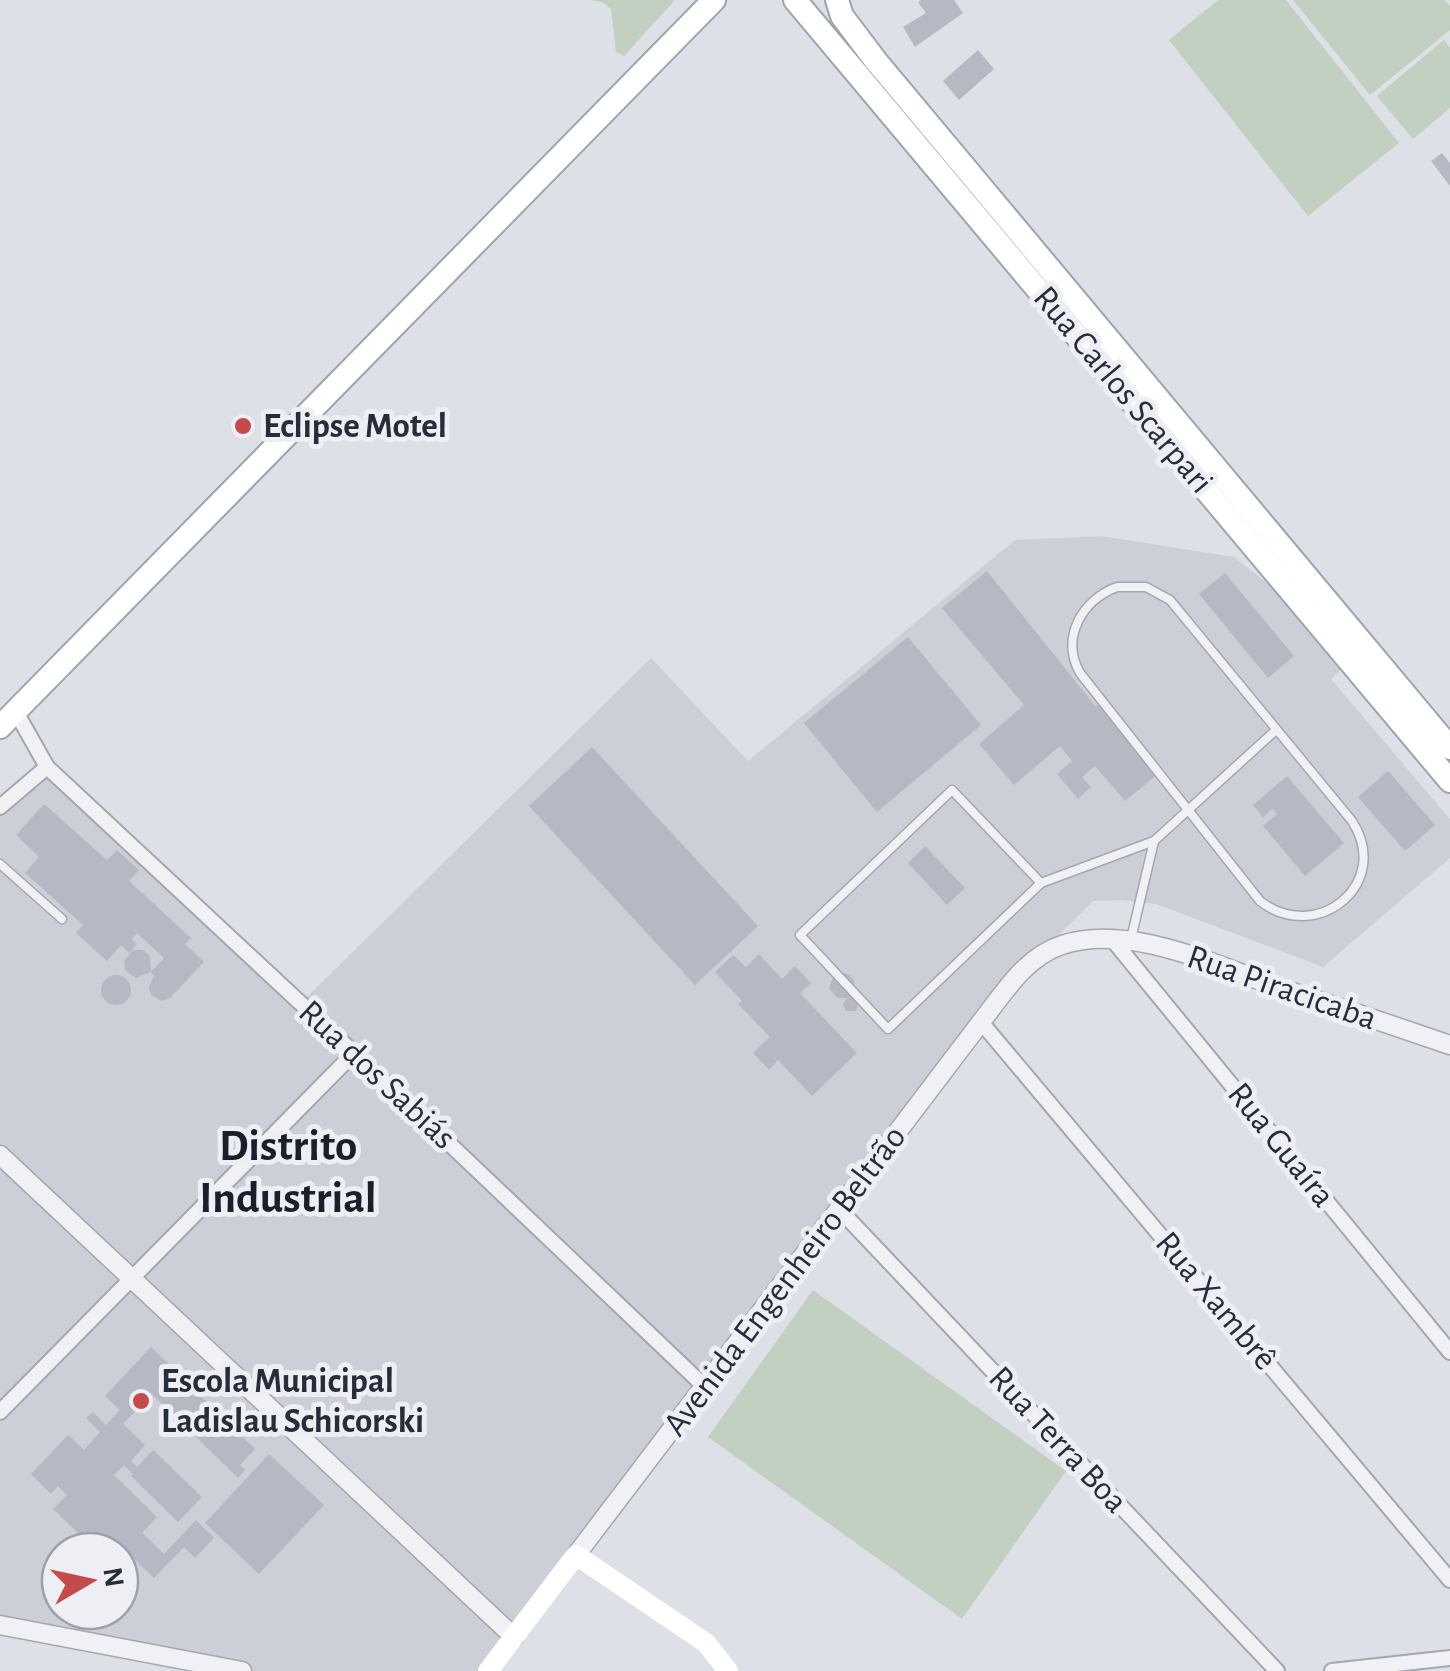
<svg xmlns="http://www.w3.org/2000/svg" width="1450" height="1671" font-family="'Alegreya Sans',sans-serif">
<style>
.built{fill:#cccfd8;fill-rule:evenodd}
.green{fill:#c1d0c0}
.building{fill:#b6b9c3}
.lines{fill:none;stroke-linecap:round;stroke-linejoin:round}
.service-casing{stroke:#a4a7b0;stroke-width:11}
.minor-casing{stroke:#a4a7b0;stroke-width:18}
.tertiary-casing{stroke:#a4a7b0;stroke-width:21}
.primary-casing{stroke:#9ea3b1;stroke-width:26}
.service{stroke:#f0f1f5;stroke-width:8}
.minor{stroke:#f0f1f5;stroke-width:14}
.tertiary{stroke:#f0f1f5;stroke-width:18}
.secondary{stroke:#fff;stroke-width:20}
.primary{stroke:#fff;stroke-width:22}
.poi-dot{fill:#c44b4a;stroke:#edeff4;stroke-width:4}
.labels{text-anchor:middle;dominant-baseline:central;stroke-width:10;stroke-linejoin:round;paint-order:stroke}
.street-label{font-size:35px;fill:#282d3c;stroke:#edeff4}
.poi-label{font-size:35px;font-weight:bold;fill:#282d3c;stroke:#edeff4;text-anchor:start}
.district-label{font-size:45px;font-weight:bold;fill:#1b1e2d;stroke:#edeff4}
</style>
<rect width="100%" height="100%" fill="#dee0e7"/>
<!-- built -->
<path class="built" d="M1101,536L1234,557L1357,654L1331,679L1450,819V858L1323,967L1156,904L1123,900L1093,901L1021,972L488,1671H242L0,1625V807L47,767L301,1003L651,658L748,761L1015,540ZM60,1551H120V1611H60Z"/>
<!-- green -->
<g class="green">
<path d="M590,0H675L624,56L616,52L611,9L602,2Z"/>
<path d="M1218,0H1286L1399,143L1308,216L1169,40Z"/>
<path d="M1293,0H1445L1450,6V30L1370,95Z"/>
<path d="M1444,40L1450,48V108L1413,139L1377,96Z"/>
<path d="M813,1290L1066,1471L962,1619L708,1437Z"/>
</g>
<!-- building -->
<g class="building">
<path d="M921,0H954L963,13L915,47L903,27L926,13L918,2Z"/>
<path d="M978,50L994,69L959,100L943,81Z"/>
<path d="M1442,153L1450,163V186L1431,161Z"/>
<path d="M987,571L1096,707L1100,703L1159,773L1125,801L1095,766L1082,777L1091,787L1078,799L1057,774L1072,761L1060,746L1014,785L979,744L1024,705L942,608Z"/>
<path d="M1225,573L1294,656L1268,678L1199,594Z"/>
<path d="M908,637L981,725L877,812L804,723Z"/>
<path d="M592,747L758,926L695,985L529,806Z"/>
<path d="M1388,771L1435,825L1405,851L1358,797Z"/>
<path d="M1287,776L1344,843L1305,876L1263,826L1277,814L1272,809L1263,817L1253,805Z"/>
<path d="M44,804L107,860L117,850L139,870L129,881L191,938L185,944L204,962L170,998L162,1001L151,995L149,987L154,976L150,972L136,978L125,970L124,961L133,950H143L150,956L151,972L164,958L137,933L132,939L137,944L129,953L121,945L107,961L76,933L83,925L25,873L39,857L16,835Z"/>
<path d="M925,846L965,888L947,905L908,863Z"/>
<path d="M759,954L782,979L795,966L811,983L800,993L857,1053L812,1096L778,1060L769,1070L753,1053L770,1037L738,1004L742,1001L715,972L733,955L746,967Z"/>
<path d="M840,973L848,974L854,980L855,989L850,996L859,1002L856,1011H846L843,1004L847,998H838L829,989L833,977Z"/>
<circle cx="116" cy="990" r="15"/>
<path d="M151,1347L177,1372L160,1389L165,1394L181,1377L255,1449L240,1465L245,1470L238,1478L152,1394L123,1424L145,1445L131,1461L137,1467L153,1450L202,1497L178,1522L131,1476L133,1474L124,1465L114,1475L157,1517L142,1533L164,1554L196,1520L214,1538L195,1558L184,1547L154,1578L135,1560L120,1576V1551H97L53,1509L67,1495L58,1486L51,1494L31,1474L68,1435L84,1450L100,1432L86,1418L93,1412L106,1425L120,1410L105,1396Z"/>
<path d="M269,1454L324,1505L259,1574L205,1523Z"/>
</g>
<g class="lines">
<defs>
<g id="service">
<path d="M1117,587H1146L1170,600L1352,821C1393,884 1316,945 1260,901L1080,673C1060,638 1082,600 1117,587Z"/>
<path d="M0,864L62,919"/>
<path d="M1041,883L952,790L800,935L888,1029L1041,883L1154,841L1276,730"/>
<path d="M1131,939L1154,841"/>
</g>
<g id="minor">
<path d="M16,712L47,767L354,1053L704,1386"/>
<path d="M0,807L47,767"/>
<path d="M1112,939L1450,1352"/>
<path d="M981,1022L1450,1580"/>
<path d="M839,1209L1277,1671"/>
<path d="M0,1412L354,1053"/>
<path d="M1332,1671L1450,1658"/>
</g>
<g id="tertiary">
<path d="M0,1155L514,1637"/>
<path d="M576,1555L981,1022C1004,993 1025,957 1062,945C1129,922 1220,967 1283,989C1339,1007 1394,1026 1450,1045"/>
<path d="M0,1625L242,1671"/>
</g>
<g id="primary">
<path d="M795,0L1450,781"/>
<path d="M837,0L842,16L876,61L1450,748"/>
<path d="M0,727L714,0"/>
</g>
</defs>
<!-- service casing -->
<use href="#service" class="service-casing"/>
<!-- minor casing -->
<use href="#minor" class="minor-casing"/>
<!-- tertiary casing -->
<use href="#tertiary" class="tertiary-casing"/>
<!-- primary casing -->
<use href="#primary" class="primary-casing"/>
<!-- service -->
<use href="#service" class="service"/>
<!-- minor -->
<use href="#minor" class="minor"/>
<!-- tertiary -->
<use href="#tertiary" class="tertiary"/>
<!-- secondary -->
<path class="secondary" d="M488,1671L576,1555L706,1643L728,1671"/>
<!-- primary -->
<use href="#primary" class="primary"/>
</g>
<!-- markers -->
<g class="poi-dot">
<circle cx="243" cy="426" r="10"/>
<circle cx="141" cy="1401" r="10"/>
</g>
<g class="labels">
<!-- street labels -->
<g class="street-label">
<text transform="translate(1123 390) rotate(50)">Rua Carlos Scarpari</text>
<text transform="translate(1282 988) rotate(19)">Rua Piracicaba</text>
<text transform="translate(377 1075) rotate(43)">Rua dos Sabiás</text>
<text transform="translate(1281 1145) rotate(51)">Rua Guaíra</text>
<text transform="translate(785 1281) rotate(-53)">Avenida Engenheiro Beltrão</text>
<text transform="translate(1216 1301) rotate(50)">Rua Xambrê</text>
<text transform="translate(1058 1440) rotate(47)">Rua Terra Boa</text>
</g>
<!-- poi labels -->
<g class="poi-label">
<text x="263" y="426">Eclipse Motel</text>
<text x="161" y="1381">Escola Municipal<tspan x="161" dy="40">Ladislau Schicorski</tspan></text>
</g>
<!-- district labels -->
<g class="district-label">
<text x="288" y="1146">Distrito<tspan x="288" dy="52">Industrial</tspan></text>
</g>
</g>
<!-- north arrow -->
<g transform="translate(90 1581) rotate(81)"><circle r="48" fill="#edeff4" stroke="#9ea1aa" stroke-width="2.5"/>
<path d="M0-8L18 38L0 25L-18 38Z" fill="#c44b4a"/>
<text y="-15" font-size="28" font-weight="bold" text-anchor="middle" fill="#282d3c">N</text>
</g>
</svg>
